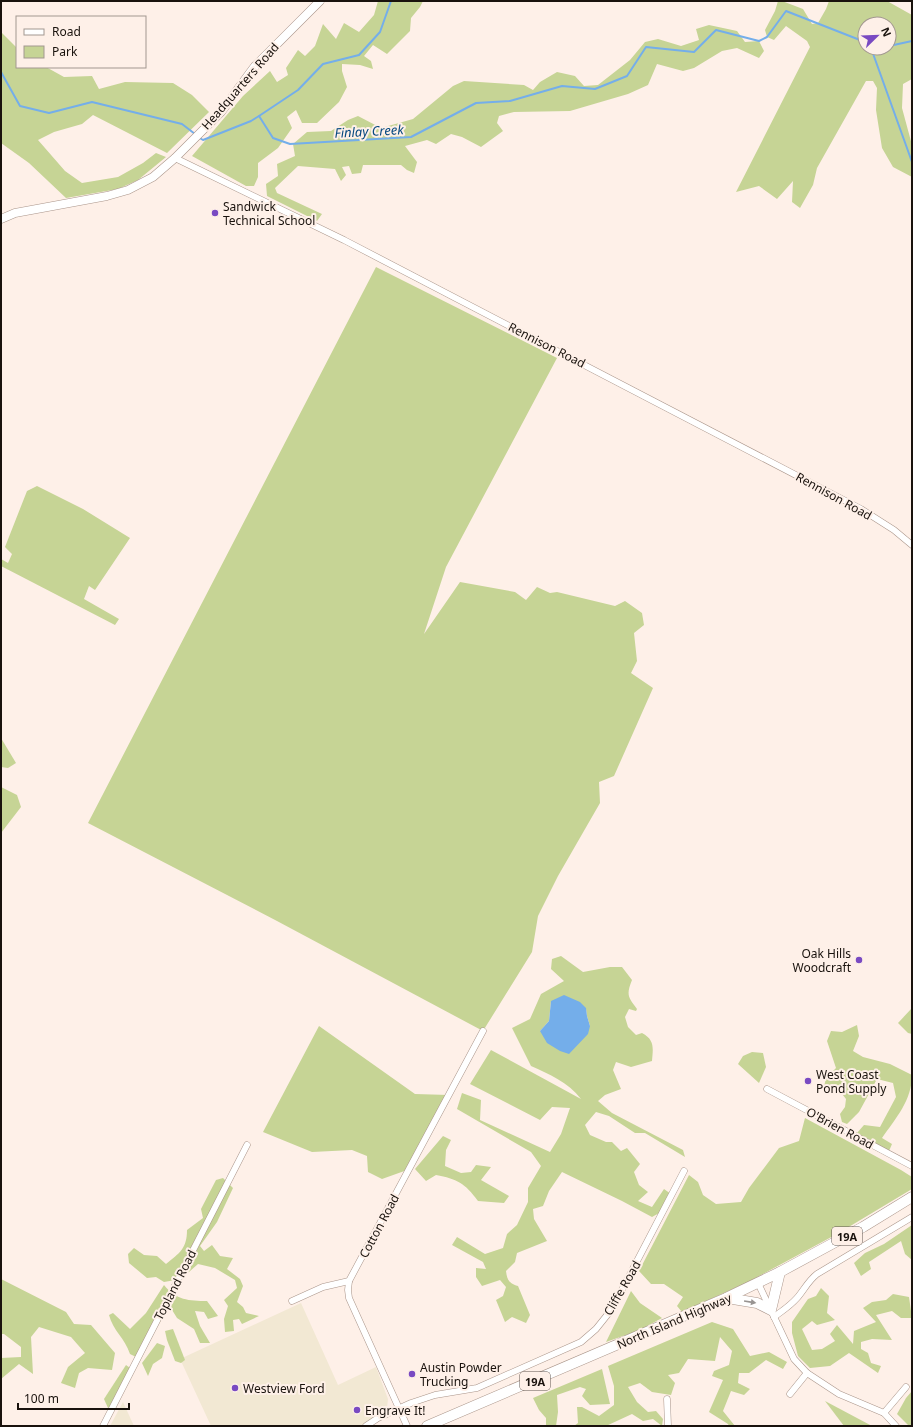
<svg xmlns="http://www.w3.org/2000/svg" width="913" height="1427" font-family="'Noto Sans',sans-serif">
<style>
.commercial{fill:#f2e8d3}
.green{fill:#c6d495;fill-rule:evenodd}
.water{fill:#74aeea}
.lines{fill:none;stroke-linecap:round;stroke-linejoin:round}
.stream{stroke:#74aeea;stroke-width:2}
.minor-casing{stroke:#aa958a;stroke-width:7}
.tertiary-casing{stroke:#aa958a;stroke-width:9}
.primary-casing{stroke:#aa958a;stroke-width:11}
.minor{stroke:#fff;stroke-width:6}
.tertiary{stroke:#fff;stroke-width:8}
.primary{stroke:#fff;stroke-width:10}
.oneway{fill:#989492}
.poi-dot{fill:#794ac2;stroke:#fef0e8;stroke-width:1.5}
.labels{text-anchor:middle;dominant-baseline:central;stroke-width:4;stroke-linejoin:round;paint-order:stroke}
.shield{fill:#fef0e8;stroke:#5e554f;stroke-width:1}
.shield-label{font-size:11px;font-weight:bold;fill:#19120d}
.street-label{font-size:12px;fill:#19120d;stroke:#fef0e8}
.poi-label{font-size:12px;fill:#19120d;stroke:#fef0e8;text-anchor:start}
.water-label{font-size:13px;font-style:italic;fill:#05487f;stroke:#fef0e8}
</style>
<rect width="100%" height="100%" fill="#fef0e8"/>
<!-- commercial -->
<g class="commercial">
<path d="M301,1303L338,1385L376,1367L388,1399L387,1408L361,1426H211L180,1359Z"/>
<path d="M123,1402L134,1426H110Z"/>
</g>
<!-- green -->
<g class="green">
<path d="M378,1H423L420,7L411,18L410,31L387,54L373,45L364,56L371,61L373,69L360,65L342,64V71L347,87L339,102L317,123H302L296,110L287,117L292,128L278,148L258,163V177L254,186H246L192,156L243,96L270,71L277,82L288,75L286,68L298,50L305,56L315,46L323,24L336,39L344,23L359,32L374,15Z"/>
<path d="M778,1H782L803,9L812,24L818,23L826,9L829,1H887L912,15V79L903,84L902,108L912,145V177L893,167L882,148L876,110L877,88L873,81H866L817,168L813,185L800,208L792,202L793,181L777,199L759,186L736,192L810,47L807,41L786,26L774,40L767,37L765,30L775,11ZM865,24H889V48H865Z"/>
<path d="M709,25L737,31L745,42L759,41L764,51L759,58L737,48L722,51L694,68L683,71L657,64L648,85L628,94L570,111L514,112L499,116L497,123L503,131L481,147L462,137L451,134L436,144L427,140L405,146L417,162L414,173L407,170L401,165H363L361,173L352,174L349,166L342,167L346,175L341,181L335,169L298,166L275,188L277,193L322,214L317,221L267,196L266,184L278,176L277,164L295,156L293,144L307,132L331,131L348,120L358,116L381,128L413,119L453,86L464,81L524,85L533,90L540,82L557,72L575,76L584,86L598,85L630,60L645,42L658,39L681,46L699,40L696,29Z"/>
<path d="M1,32L17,48V67H46L64,77L92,76L99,89L125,82L173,83L192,95L209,112L167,153L93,115L82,124L54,132L38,140L65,171L82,183L118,177L143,163L156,153L166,157L138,180L118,189L66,198L29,163L1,143Z"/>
<path d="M376,267L557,358L446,567L424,634L460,582L515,592L526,600L537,587L550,593L557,592L615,606L625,601L642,613L644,625L634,633L637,661L631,673L653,688L614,776L599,782L600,803L558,876L538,916L532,952L483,1031L277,921L88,823Z"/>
<path d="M37,486L83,509L130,538L95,590L89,586L84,599L119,619L115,625L1,566V559L8,563L12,554L5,547L27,491Z"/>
<path d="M1,738L16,763L8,768L1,767Z"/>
<path d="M1,787L17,795L21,807L1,833Z"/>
<path d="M561,956L583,972L610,967H622L632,980C626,995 628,997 637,1009L636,1011L629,1009L625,1017L628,1027L636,1035L642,1033C655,1040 653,1048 652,1061L631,1067L616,1062L613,1070L621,1089L605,1095L598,1101L612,1113L683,1150L685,1157L645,1133H635L609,1116L596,1112L585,1125L590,1135L606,1142H612L621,1151L627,1148L640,1164L634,1172L639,1185L648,1192L638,1201L652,1207L664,1189L671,1194L661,1212L652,1217L622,1201L562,1172L549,1191L543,1206L533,1209L534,1219L547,1241L517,1253L515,1262L506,1271C507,1280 509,1283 518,1286L530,1315L526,1323L512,1317L505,1322L496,1300L503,1296L506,1287L500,1280L482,1286L476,1277V1268L486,1269L483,1262L452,1245L457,1237L485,1254L503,1248L507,1234L517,1225L528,1202V1188L541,1166L531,1152L457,1109L462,1093L481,1100L480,1120L550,1152L561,1134L570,1108L552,1107L540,1120L470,1084L491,1050L581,1099C568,1082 549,1074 531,1066L512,1028L530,1019L541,994L564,981L551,969L552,959ZM551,1001L586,1009L587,1016L590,1026L540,1031L549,1021Z"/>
<path d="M912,1008V1034L908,1033L898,1023Z"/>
<path d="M857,1025L859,1036L853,1051L863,1057L890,1064L912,1075C912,1100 896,1118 882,1138L892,1144L889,1151L857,1133L864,1125L880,1127L896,1097L893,1083L877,1079L859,1112L847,1124L842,1122L840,1114L845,1107L846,1099L839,1090L823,1091L826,1078L836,1068L827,1041L831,1031L842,1032Z"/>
<path d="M319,1026L415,1094L449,1095L410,1169L382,1179L368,1172L367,1156L352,1150L312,1152L263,1132Z"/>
<path d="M752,1052L763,1053L766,1067L759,1083L738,1064L743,1056Z"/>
<path d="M805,1118L901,1170L912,1177V1189L837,1234L748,1282L682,1312L677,1306L683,1297L664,1284H651L639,1271L689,1175L698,1182L703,1195L716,1204L741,1202L749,1188L779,1148L799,1141Z"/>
<path d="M443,1136L451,1140L446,1150L445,1166L461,1173L471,1172L476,1165L491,1167L481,1180L509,1196L504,1203L478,1201C465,1183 457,1179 436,1175L426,1181L415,1169Z"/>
<path d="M223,1178L233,1188L217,1222L200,1246L204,1251L212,1245L220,1256L233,1258L227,1269L240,1279L243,1286L237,1302L243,1307L246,1313L259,1316L242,1324L239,1319L233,1320L234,1331L225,1332L224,1319L228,1306L224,1300L237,1288L235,1280L215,1268L198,1264L181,1279L164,1282L156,1277L147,1278L129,1263L128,1254L134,1248L144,1255L157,1256L166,1264C180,1253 187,1248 187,1230L203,1218L201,1209L216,1180Z"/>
<path d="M912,1225V1260L905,1254L901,1241L869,1262L871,1269L861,1276L854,1263L865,1253L884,1244Z"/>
<path d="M1,1279L66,1312L74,1324L91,1325L115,1353L112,1370L88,1368L79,1373L75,1388L61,1383L68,1367L85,1353L71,1337L39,1327L31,1337L33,1374L19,1364L1,1379V1358L21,1357V1347L4,1334H1Z"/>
<path d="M164,1285C176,1300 189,1301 207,1301L218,1316L208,1319L204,1312L195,1311L200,1326L210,1343H200L194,1329L177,1318L169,1305L140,1359L130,1354C125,1338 113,1331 109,1315L113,1313L130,1329L146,1313Z"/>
<path d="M821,1288L829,1296L827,1313L835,1320L817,1325L812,1321L802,1329L812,1350L822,1349L835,1341L830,1334L837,1325L853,1344L854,1331L876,1322L863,1308L872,1302L886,1300L893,1294L909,1297L912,1318H901L892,1311L876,1315L892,1340L872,1339L861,1342V1349L868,1353L871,1363L881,1366L878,1373L849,1353L830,1366L810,1368L798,1356L792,1333V1322L808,1299L816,1296Z"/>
<path d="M631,1291L640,1303L662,1318L640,1330L606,1342Z"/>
<path d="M712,1322L733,1329L750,1356L769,1352L787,1362L783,1369L766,1360L749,1373H739L738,1383L750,1389L744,1395L731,1391L723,1411L735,1426H729L728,1424L709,1412L723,1380L712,1376L714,1371L729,1365L732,1351L720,1337L715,1361L688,1359L679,1373L668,1375L675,1383L671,1395L652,1392L640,1383L628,1387L637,1402L648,1412L656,1411L663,1419L662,1426L653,1419L643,1421L632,1414L606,1426H574L578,1423L577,1407H582L599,1416L614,1405V1386L608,1366Z"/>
<path d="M173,1329L185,1360L181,1363L175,1361L167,1340L165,1331Z"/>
<path d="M157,1343L165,1346L162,1358L153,1364L148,1376L142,1363Z"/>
<path d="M126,1365L134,1371L120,1398L108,1408L104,1399Z"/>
<path d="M602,1369L610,1404L590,1405L582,1396L586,1389L580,1387L557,1395L558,1412L556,1426H546V1418L539,1410L533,1398Z"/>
<path d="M912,1391V1423L910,1426H909L897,1414L906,1398Z"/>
<path d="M825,1401L872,1426H844Z"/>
</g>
<!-- water -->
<path class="water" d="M564,995L580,1002L586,1008L587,1016L590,1026L588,1034L569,1054L560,1051L547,1043L540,1031L549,1021L551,1001Z"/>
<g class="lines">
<!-- stream -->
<g class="stream">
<path d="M889,46L912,41"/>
<path d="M871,48L912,162"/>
<path d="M872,50L882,48"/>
<path d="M1,72L20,106L49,113L92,102L182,124L195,134"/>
<path d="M259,116L273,138L290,144L411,137L476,103L510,101L562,86L595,89L627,76L646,47L694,52L716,30L759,41L767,37L786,11L865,42"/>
<path d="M198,137L203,140L251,121L259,116L298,90L323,64L359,55L380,32L391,1"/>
</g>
<defs>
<g id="minor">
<path d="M175,158L344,240L861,509L894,530L912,545"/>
<path d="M767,1089L912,1166"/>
<path d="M758,1283L794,1359L807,1373L839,1394L884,1413L896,1426"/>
<path d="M292,1301L323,1287L349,1281"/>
<path d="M774,1317C782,1311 790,1306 797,1298C804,1290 808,1281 817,1274L912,1217"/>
<path d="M790,1394L807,1373"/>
<path d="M667,1399L668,1426"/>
<path d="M884,1413L906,1387"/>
<path d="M103,1426L247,1145"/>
<path d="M366,1426L378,1418L411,1403L435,1395L477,1388L581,1342L596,1329L612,1309L684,1171"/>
<path d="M407,1426L349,1298L348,1290L349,1281L483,1031"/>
</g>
<path id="tertiary" d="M1,219L15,213L107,196L128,190L153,177L175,158L221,112L255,66L320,1"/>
<g id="primary">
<path d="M727,1298L757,1303L771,1310L780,1272"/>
<path d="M427,1426L726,1298L780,1272L863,1227L912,1197"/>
</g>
</defs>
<!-- minor casing -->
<use href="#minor" class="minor-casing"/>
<!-- tertiary casing -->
<use href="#tertiary" class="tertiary-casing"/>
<!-- primary casing -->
<use href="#primary" class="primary-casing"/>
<!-- minor -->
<use href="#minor" class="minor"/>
<!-- tertiary -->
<use href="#tertiary" class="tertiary"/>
<!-- primary -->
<use href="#primary" class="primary"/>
</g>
<!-- one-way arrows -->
<defs><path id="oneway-solid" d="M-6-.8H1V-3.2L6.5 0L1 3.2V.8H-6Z"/></defs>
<use class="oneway" href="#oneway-solid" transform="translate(750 1302) rotate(9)"/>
<!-- markers -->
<g class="poi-dot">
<circle cx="215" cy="213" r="4"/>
<circle cx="859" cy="960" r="4"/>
<circle cx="808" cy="1081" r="4"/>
<circle cx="412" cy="1374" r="4"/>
<circle cx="235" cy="1388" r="4"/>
<circle cx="357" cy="1410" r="4"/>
</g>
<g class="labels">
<!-- shield labels -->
<g class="shield">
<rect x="832" y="1227" width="30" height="18" rx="3"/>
<rect x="520" y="1372" width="30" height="18" rx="3"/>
</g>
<g class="shield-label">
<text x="847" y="1236">19A</text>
<text x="535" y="1381">19A</text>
</g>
<!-- street labels -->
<g class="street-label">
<text transform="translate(240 86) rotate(-49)">Headquarters Road</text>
<text transform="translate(547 345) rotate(27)">Rennison Road</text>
<text transform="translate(834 496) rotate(29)">Rennison Road</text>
<text transform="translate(840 1128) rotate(28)">O'Brien Road</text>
<text transform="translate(379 1226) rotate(-62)">Cotton Road</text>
<text transform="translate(175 1285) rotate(-63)">Topland Road</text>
<text transform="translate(622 1288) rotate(-60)">Cliffe Road</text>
<text transform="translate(674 1321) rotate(-23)">North Island Highway</text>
</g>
<!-- poi labels -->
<g class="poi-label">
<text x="223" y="206">Sandwick<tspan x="223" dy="14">Technical School</tspan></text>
<text x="851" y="953" text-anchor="end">Oak Hills<tspan x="851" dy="14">Woodcraft</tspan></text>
<text x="816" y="1074">West Coast<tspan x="816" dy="14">Pond Supply</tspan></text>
<text x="420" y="1367">Austin Powder<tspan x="420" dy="14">Trucking</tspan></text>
<text x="243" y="1388">Westview Ford</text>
<text x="365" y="1410">Engrave It!</text>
</g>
<!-- water labels -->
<g class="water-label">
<text transform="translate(369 131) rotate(-3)">Finlay Creek</text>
</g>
</g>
<!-- border -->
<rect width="913" height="1427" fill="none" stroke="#19120d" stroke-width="4"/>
<!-- legend -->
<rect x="16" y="16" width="130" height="52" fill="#fef0e8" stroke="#a29790"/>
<rect x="24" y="29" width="20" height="6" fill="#ffffff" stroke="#a29790"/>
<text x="52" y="36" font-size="12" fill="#19120d">Road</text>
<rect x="24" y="46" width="20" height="12" fill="#c6d495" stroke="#a29790"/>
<text x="52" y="56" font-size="12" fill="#19120d">Park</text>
<!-- north arrow -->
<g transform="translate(877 36) rotate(67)"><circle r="19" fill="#fef0e8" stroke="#a29790"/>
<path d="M0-3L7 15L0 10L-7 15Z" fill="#794ac2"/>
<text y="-6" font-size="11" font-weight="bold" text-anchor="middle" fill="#19120d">N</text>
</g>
<!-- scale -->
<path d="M18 1403v6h111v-6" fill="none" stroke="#19120d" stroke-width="2"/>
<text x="24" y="1403" font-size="12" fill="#19120d" stroke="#fef0e8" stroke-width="3" paint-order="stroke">100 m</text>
</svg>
